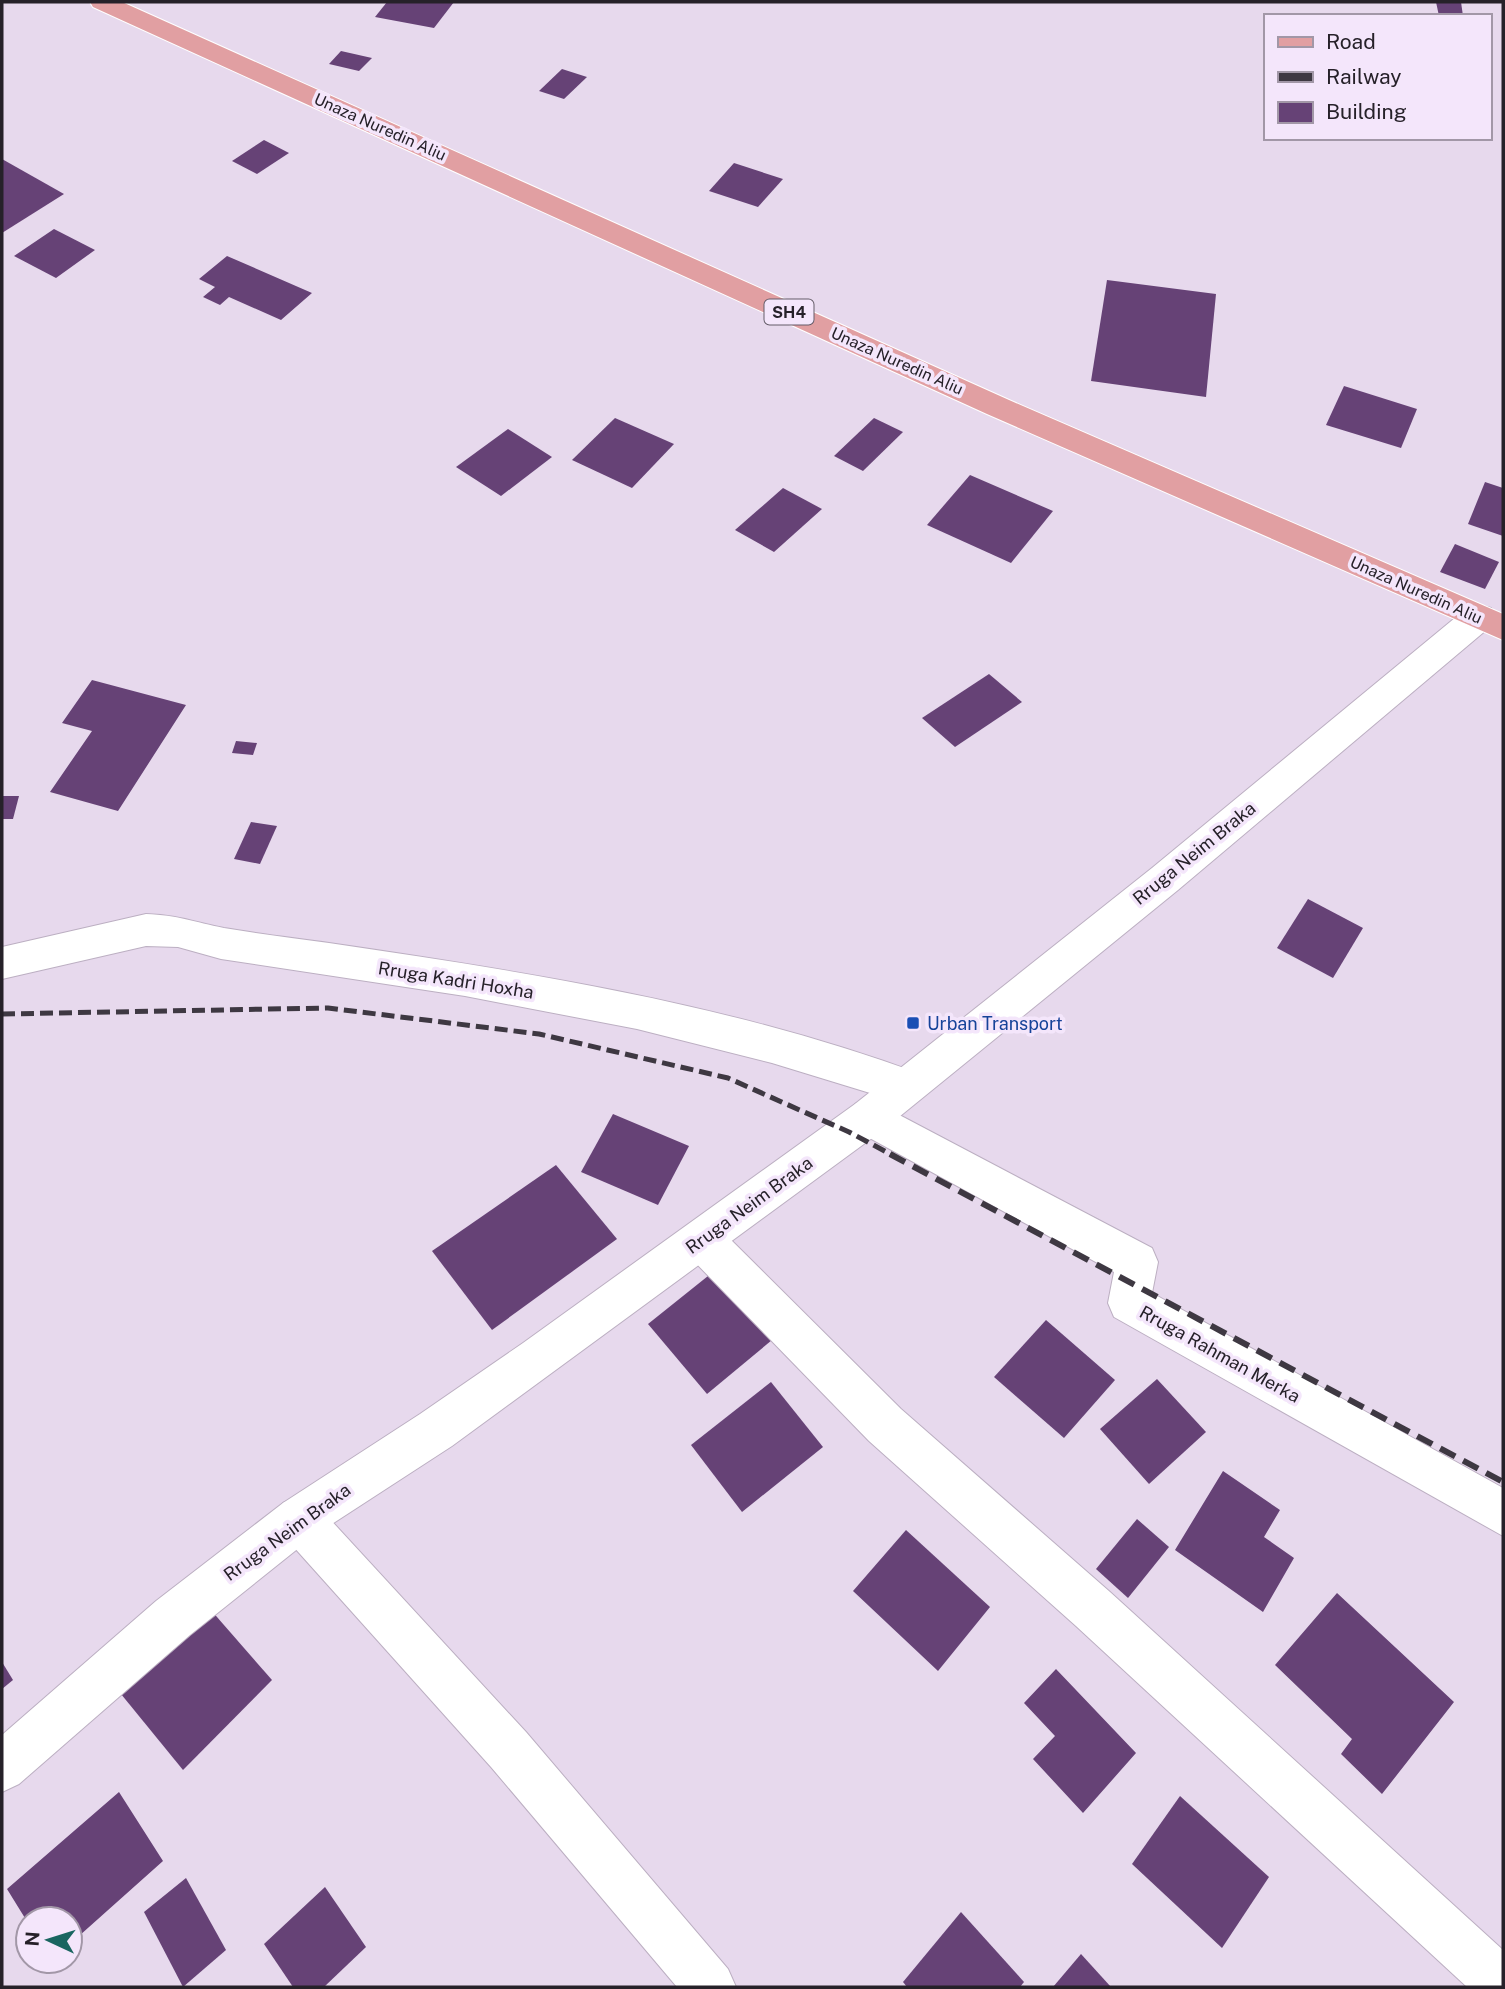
<svg xmlns="http://www.w3.org/2000/svg" width="1505" height="1989" font-family="'Public Sans',sans-serif">
<style>
.building{fill:#664276}
.lines{fill:none;stroke-linecap:round;stroke-linejoin:round}
.minor-casing{stroke:#bcafc2;stroke-width:2}
.tertiary-casing{stroke:#bcafc2;stroke-width:2}
.primary-casing{stroke:#fff;stroke-width:2}
.minor{fill:#fff;fill-rule:evenodd}
.tertiary{fill:#fff;fill-rule:evenodd}
.primary{fill:#e19fa2;fill-rule:evenodd}
.rail-far1{stroke:#3e3842;stroke-width:5;stroke-dasharray:13 6;stroke-linecap:butt}
.rail{stroke:#3e3842;stroke-width:6;stroke-dasharray:17 9;stroke-linecap:butt}
.transit-dot{fill:#1a4fb4;stroke:#f4e6fb;stroke-width:2.5}
.labels{text-anchor:middle;dominant-baseline:central;stroke-width:7;stroke-linejoin:round;paint-order:stroke}
.far-street-label{font-size:16px;fill:#262129;stroke:#f4e6fb}
.shield{fill:#f4e6fb;stroke:#645c68;stroke-width:2}
.shield-label{font-size:16px;font-weight:bold;fill:#262129}
.street-label{font-size:18px;fill:#262129;stroke:#f4e6fb}
.transit-label{font-size:18px;fill:#164399;stroke:#f4e6fb;text-anchor:start}
</style>
<rect width="100%" height="100%" fill="#e7d9ed"/>
<!-- building -->
<g class="building">
<path d="M387,2H454L434,28L375,17Z"/>
<path d="M1436,2H1461L1463,16H1439Z"/>
<path d="M341,51L372,58L359,71L329,64Z"/>
<path d="M562,69L587,77L564,99L539,91Z"/>
<path d="M264,140L289,153L257,174L232,161Z"/>
<path d="M2,159L64,194L2,233Z"/>
<path d="M734,163L783,179L758,207L709,191Z"/>
<path d="M54,229L95,250L56,278L14,256Z"/>
<path d="M227,256L312,293L281,320L229,297L220,305L203,297L215,287L199,279Z"/>
<path d="M1107,280L1216,294L1206,397L1091,381Z"/>
<path d="M1344,386L1417,409L1401,448L1326,425Z"/>
<path d="M615,418L674,444L632,488L572,460Z"/>
<path d="M874,418L903,432L863,471L834,456Z"/>
<path d="M508,429L552,457L501,496L456,467Z"/>
<path d="M970,475L1053,511L1011,563L927,525Z"/>
<path d="M1485,482L1503,488V536L1468,524Z"/>
<path d="M783,488L822,509L774,552L735,530Z"/>
<path d="M1455,544L1499,562L1485,589L1440,572Z"/>
<path d="M989,674L1022,702L955,747L922,718Z"/>
<path d="M92,680L186,705L118,811L50,792L92,731L62,723Z"/>
<path d="M236,741L257,743L253,755L232,753Z"/>
<path d="M2,796H19L13,819H2Z"/>
<path d="M251,822L277,826L260,864L234,859Z"/>
<path d="M1308,899L1363,928L1333,978L1277,948Z"/>
<path d="M613,1114L689,1146L658,1205L581,1172Z"/>
<path d="M556,1165L617,1239L492,1330L432,1251Z"/>
<path d="M713,1272L772,1340L707,1394L648,1324Z"/>
<path d="M1046,1320L1115,1380L1064,1438L994,1377Z"/>
<path d="M1157,1379L1206,1432L1149,1484L1100,1429Z"/>
<path d="M771,1382L823,1447L742,1512L691,1445Z"/>
<path d="M1223,1471L1280,1510L1264,1537L1294,1558L1263,1612L1175,1550Z"/>
<path d="M1137,1519L1169,1547L1128,1598L1096,1569Z"/>
<path d="M906,1530L990,1607L938,1671L853,1591Z"/>
<path d="M1337,1593L1454,1702L1382,1794L1341,1754L1352,1739L1275,1665Z"/>
<path d="M210,1609L272,1680L183,1770L121,1694Z"/>
<path d="M2,1662L13,1680L2,1689Z"/>
<path d="M1056,1669L1136,1753L1083,1813L1033,1759L1055,1736L1024,1703Z"/>
<path d="M119,1792L163,1861L70,1944V1919H28V1923L7,1889Z"/>
<path d="M1180,1796L1269,1877L1222,1948L1132,1864Z"/>
<path d="M186,1878L226,1950L183,1987L144,1912Z"/>
<path d="M325,1887L366,1947L324,1987H293L264,1944Z"/>
<path d="M961,1912L1024,1982L1020,1987H907L903,1982Z"/>
<path d="M1081,1954L1111,1987H1053Z"/>
</g>
<g class="lines">
<defs>
<g id="minor">
<path d="M146,914C178,915 194,922 224,928C259,934 294,938 329,943C528,972 731,1004 920,1074L926,1086L920,1098L906,1104L772,1063L637,1029L465,996L221,959L178,947L146,946L2,979V947Z"/>
<path d="M869,1099L1152,1248L1158,1262L1152,1293L1503,1488V1536L1114,1317L1108,1303L1114,1272L855,1130L849,1117L855,1104Z"/>
<path d="M702,1220L717,1226L901,1409L1110,1592L1503,1950V1987H1467L1076,1626L869,1441L687,1254L681,1240L687,1226Z"/>
<path d="M299,1496L315,1503L526,1732L728,1969L736,1987H677L491,1767L283,1535L276,1519L283,1503Z"/>
</g>
<path id="tertiary" d="M1479,605L1491,608L1496,617L1491,626L1178,890L883,1130L452,1446L315,1535L190,1635L19,1784L2,1792V1735L156,1601L283,1503L420,1414L523,1343L855,1104L1152,868L1467,608Z"/>
<path id="primary" d="M90,2H122L1009,400L1503,614V640L987,414L93,7Z"/>
</defs>
<!-- minor casing -->
<use href="#minor" class="minor-casing"/>
<!-- tertiary casing -->
<use href="#tertiary" class="tertiary-casing"/>
<!-- primary casing -->
<use href="#primary" class="primary-casing"/>
<!-- minor -->
<use href="#minor" class="minor"/>
<!-- tertiary -->
<use href="#tertiary" class="tertiary"/>
<!-- primary -->
<use href="#primary" class="primary"/>
<!-- rail-far1 -->
<path class="rail-far1" d="M2,1014L328,1008L539,1034L728,1078L849,1132L894,1156"/>
<!-- rail -->
<path class="rail" d="M890,1154L1503,1482"/>
</g>
<!-- markers -->
<rect class="transit-dot" x="906" y="1016" width="14" height="14" rx="3.5"/>
<g class="labels">
<!-- far-street labels -->
<g class="far-street-label">
<text transform="translate(380 127) rotate(24)">Unaza Nuredin Aliu</text>
<text transform="translate(897 361) rotate(24)">Unaza Nuredin Aliu</text>
<text transform="translate(1416 590) rotate(24)">Unaza Nuredin Aliu</text>
</g>
<!-- shield labels -->
<rect class="shield" x="764.5" y="299.5" width="49" height="25" rx="5"/>
<g class="shield-label">
<text x="789" y="312">SH4</text>
</g>
<!-- street labels -->
<g class="street-label">
<text transform="translate(1194 853) rotate(-39)">Rruga Neim Braka</text>
<text transform="translate(456 980) rotate(9)">Rruga Kadri Hoxha</text>
<text transform="translate(749 1205) rotate(-36)">Rruga Neim Braka</text>
<text transform="translate(1220 1354) rotate(29)">Rruga Rahman Merka</text>
<text transform="translate(287 1532) rotate(-36)">Rruga Neim Braka</text>
</g>
<!-- transit labels -->
<g class="transit-label">
<text x="927" y="1023">Urban Transport</text>
</g>
</g>
<!-- border -->
<rect width="1505" height="1989" fill="none" stroke="#262129" stroke-width="7"/>
<!-- legend -->
<rect x="1264" y="14" width="228" height="126" fill="#f4e6fb" stroke="#a297a7" stroke-width="2"/>
<rect x="1278" y="37" width="35" height="10" fill="#e19fa2" stroke="#a297a7" stroke-width="2"/>
<text x="1326" y="49" font-size="21" fill="#262129">Road</text>
<rect x="1278" y="72" width="35" height="10" fill="#3e3842" stroke="#a297a7" stroke-width="2"/>
<text x="1326" y="84" font-size="21" fill="#262129">Railway</text>
<rect x="1278" y="102" width="35" height="21" fill="#664276" stroke="#a297a7" stroke-width="2"/>
<text x="1326" y="119" font-size="21" fill="#262129">Building</text>
<!-- north arrow -->
<g transform="translate(49 1940) rotate(274)"><circle r="33" fill="#f4e6fb" stroke="#a297a7" stroke-width="2"/>
<path d="M0-5L12 26L0 18L-12 26Z" fill="#196560"/>
<text y="-10" font-size="19" font-weight="bold" text-anchor="middle" fill="#262129">N</text>
</g>
</svg>
